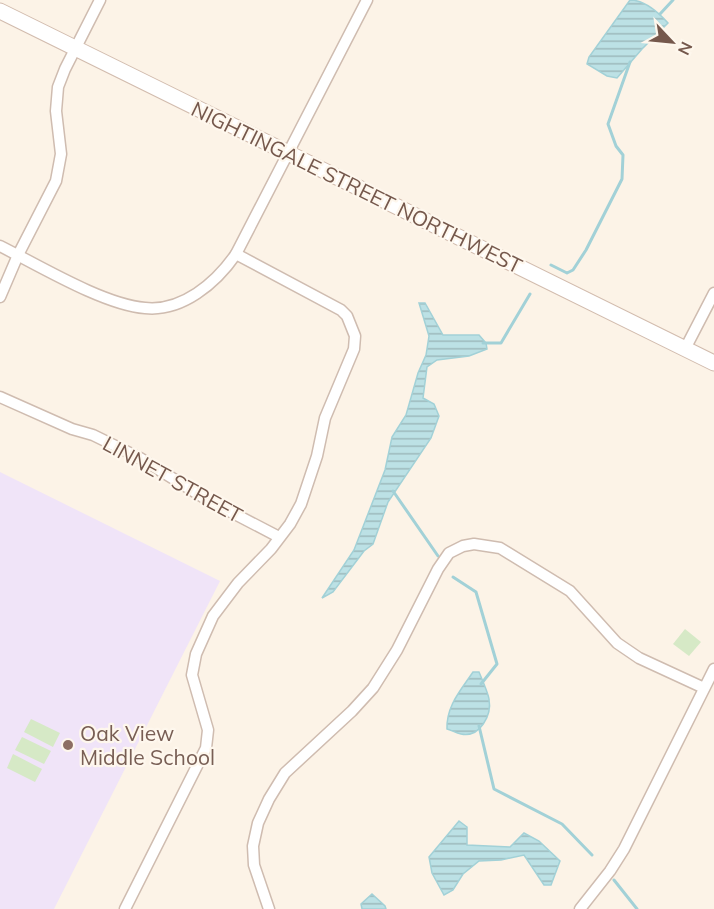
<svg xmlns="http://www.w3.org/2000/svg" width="714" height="909" font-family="Mulish,sans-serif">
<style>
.education{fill:#f0e4f8}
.park{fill:#d6e9c6}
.water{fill:url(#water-rules);stroke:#a2d1d7;stroke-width:1.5}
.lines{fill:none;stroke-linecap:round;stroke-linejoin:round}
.stream{stroke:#a2d1d7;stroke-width:3}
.street-casing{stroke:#cfbcb0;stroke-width:13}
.secondary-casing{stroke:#d2bcae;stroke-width:17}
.street{stroke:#fff;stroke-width:10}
.secondary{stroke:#fff;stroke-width:15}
.education-dot{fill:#8d6e63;stroke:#fef7ed;stroke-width:2}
.labels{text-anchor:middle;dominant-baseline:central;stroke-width:4.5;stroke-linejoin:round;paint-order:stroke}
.street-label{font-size:21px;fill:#75584c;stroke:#fef7ed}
.education-label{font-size:21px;fill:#785e54;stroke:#fef7ed;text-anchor:start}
</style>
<defs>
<pattern id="water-rules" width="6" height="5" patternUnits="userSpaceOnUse" patternTransform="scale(1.5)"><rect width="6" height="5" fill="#bce1e5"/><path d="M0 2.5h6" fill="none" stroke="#9db9bc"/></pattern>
</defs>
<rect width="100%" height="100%" fill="#fcf3e7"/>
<!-- education -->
<path class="education" d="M0,472L220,581L54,909H0Z"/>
<!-- park -->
<g class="park">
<path d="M685,629L701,642L689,656L673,644Z"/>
<path d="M31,719L60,733L53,747L24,732Z"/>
<path d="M22,737L51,751L44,764L15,750Z"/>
<path d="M13,754L42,769L35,782L7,768Z"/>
</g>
<!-- water -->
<g class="water">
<path d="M630,0C644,0 659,13 668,23L642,49L617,78L607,76L587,64L589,57Z"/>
<path d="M419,303H425L443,335H479L486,343L487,349L469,356L437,360L427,367L423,398L434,404L439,416L431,438L388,502L373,544L364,551L333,592L322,598L354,550L385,470L392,437L406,415L418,373L426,355L429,336Z"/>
<path d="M473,672H479C482,679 488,693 489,699C492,715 480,738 461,734C456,733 451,730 447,729C446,706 461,690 473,672Z"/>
<path d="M459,821L467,827V845L510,847L524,833L539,841L560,861L551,885H544L524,855L501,860L479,861L463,874L453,890L444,895L432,873L429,857Z"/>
<path d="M372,894L385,906L386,909H362L361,904Z"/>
</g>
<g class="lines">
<!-- stream -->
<g class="stream">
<path d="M660,14L673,0"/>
<path d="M551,265L567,273L573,270L586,250L622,179L623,155L616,146L608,124L630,62"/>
<path d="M483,343H501L530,294"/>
<path d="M393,491L438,556"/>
<path d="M453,577L476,592L497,664L481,684"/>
<path d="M479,726L494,789L562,824L592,855"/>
<path d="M614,880L637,909"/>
</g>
<defs>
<g id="street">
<path d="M0,246C38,265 104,305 145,308C182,312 216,283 236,254L367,0"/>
<path d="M0,297L18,255L56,181L61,154L56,111L58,87L65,69L100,0"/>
<path d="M685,349L714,293"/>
<path d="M0,397L72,429L93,435L140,458L206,499L279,537"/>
<path d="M125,909L206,748L208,730L192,675L196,654L213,616L238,583L271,549L290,524L301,504L317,456L325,418L354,349L355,336L347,316L341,310L236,254"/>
<path d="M269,909L254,865L253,846L258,823L269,799L285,773L352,711L373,688L397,650L438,569L449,553L463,546L474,544L500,548L570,591L617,643L639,658L704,688"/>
<path d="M580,909L610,871L624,849L714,669"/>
</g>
<path id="secondary" d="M0,11L714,363"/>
</defs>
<!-- street casing -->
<use href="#street" class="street-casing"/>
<!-- secondary casing -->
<use href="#secondary" class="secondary-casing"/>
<!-- street -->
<use href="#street" class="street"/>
<!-- secondary -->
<use href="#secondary" class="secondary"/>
</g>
<!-- markers -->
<circle class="education-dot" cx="68" cy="745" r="6"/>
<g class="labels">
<!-- street labels -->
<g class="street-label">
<text transform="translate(357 187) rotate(26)">NIGHTINGALE STREET NORTHWEST</text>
<text transform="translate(173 479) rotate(29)">LINNET STREET</text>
</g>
<!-- education labels -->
<g class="education-label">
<text x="80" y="733">Oak View<tspan x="80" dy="24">Middle School</tspan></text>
</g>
</g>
<!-- north arrow -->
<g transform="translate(672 42) rotate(116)" stroke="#fef7ed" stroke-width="4.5" paint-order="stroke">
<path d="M0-4.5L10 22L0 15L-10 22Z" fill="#75584c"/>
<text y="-9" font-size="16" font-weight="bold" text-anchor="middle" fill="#75584c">N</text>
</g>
</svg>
